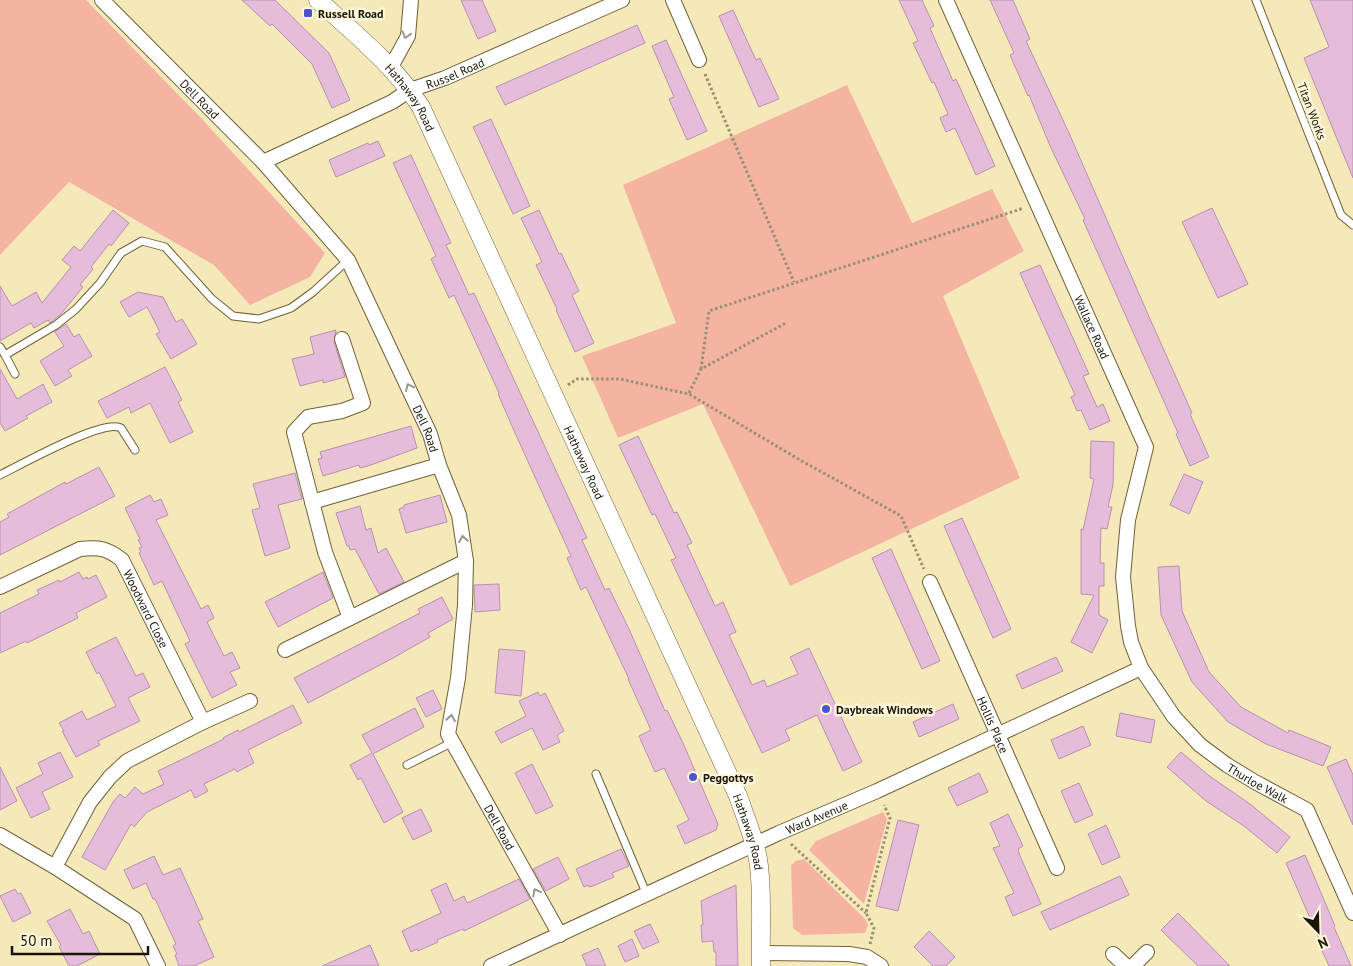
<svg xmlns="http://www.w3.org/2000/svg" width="1353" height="966" font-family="'PT Sans',sans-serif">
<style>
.green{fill:#f5b4a2}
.building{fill:#e6bcdb;stroke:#b891ae}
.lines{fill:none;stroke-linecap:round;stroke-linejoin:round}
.service-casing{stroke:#6d6238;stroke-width:9}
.minor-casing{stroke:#6d6238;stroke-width:16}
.tertiary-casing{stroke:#6d6238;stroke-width:19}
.path{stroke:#99906e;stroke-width:3;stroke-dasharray:2.5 2.5;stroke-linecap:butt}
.service{stroke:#fff;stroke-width:7}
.minor{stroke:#fff;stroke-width:14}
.tertiary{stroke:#fff;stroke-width:18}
.oneway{stroke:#98968e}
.poi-dot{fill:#4d54ca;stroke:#fdf6db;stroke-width:2}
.labels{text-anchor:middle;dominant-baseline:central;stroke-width:5;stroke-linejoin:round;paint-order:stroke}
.poi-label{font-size:12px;font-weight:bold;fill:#1a1505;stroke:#fdf6db;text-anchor:start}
.street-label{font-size:12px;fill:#1a1505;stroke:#fdf6db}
</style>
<rect width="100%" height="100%" fill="#f5e9ba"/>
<!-- green -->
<g class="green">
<path d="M0,0H86L201,118L325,253L310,277L250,305L214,265L69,182L0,255Z"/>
<path d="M847,85L912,223L992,189L1024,251L943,296L1020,478L790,586L703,404L618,438L582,356L676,323L623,185Z"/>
<path d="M883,812L887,819L864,904L809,850L816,841Z"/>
<path d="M804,859L866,920L868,925L865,933L802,935L793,928L791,865L796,861Z"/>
</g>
<!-- building -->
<g class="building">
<path d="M242,0H275L329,53L350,100L332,108L312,64L272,24L270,26Z"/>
<path d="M461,0H482L496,31L478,39Z"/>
<path d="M899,0H922L934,26L930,28L953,81L956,79L995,166L976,175L955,128L946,132L940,118L948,114L934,82L932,83L913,43L918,41Z"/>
<path d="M990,0H1013L1030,39L1026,41L1069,133L1150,319L1192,413L1190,414L1209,457L1190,466L1176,434L1178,433L1083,220L1085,219L1051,148L1029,95L1028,96L1010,55L1014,53Z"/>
<path d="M1310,0H1353V178L1304,58L1329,47Z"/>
<path d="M733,10L756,60L760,58L779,99L759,107L719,16Z"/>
<path d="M637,25L645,43L505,105L496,87Z"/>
<path d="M666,40L707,131L687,140L669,99L674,97L652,46Z"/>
<path d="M491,119L530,206L513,214L473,127Z"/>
<path d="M378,141L385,156L336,177L329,160L368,143L369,145Z"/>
<path d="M411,155L451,243L446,245L460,275L469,295L474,293L587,538L582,540L605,590L609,588L629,629L665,711L667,710L683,743L718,824L716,830L685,844L677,826L689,820L664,768L655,772L639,736L651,730L628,679H629L586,587L581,590L567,558L571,556L515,433L498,394L499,393L454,295L449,298L431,259L436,256L393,163Z"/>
<path d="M1212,208L1248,284L1218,298L1182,222Z"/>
<path d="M113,210L129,223L111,246L109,244L91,267L93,269L80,285L83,287L61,314L50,323L48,320L34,328L31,323L0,341V286L12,306L36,292L42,303L71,267L62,260L74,246L80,251Z"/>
<path d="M539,210L559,254L561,253L579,291L572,295L594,343L575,352L556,310L557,309L536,265L542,262L521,218Z"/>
<path d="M1040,265L1089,374L1083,376L1097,407L1103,404L1110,421L1090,430L1081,410L1077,411L1071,397L1075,395L1020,273Z"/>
<path d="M138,292L163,297L176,322L182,319L197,344L171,359L156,334L160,332L147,307L129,317L120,302Z"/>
<path d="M66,324L74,337L79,334L92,356L68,370L72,376L55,386L40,361L64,346L55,332Z"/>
<path d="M336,330L334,342L345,377L323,383V380L300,386L292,359L314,354L310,337Z"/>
<path d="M165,367L182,400L178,402L193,432L170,443L150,403L131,413L129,407L107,418L98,401Z"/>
<path d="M0,369L17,399L43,384L52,402L26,416L28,418L5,431L0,423Z"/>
<path d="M411,426L417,448L371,465L360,468L359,465L323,476L318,459L322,458L320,452Z"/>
<path d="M638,436L674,513L677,512L692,543L687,545L715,606L723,602L730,618L736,632L729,635L752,685L764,680L767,687L798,674L790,657L809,648L862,762L843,771L817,715L785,730L790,740L762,753L671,560L676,558L666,537L655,514L652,515L619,445Z"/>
<path d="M1091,441L1114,442L1113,485L1108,507H1112L1107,529L1101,528L1100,563H1104V586H1099V615L1108,620L1092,653L1071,642L1094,595L1081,594V529L1083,530L1094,479L1090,478Z"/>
<path d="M99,467L115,496L0,555V522L9,517L7,514L65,482L66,484Z"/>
<path d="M295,473L302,499L278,505L290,548L265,556L252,510L260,508L253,484Z"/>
<path d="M1184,474L1203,482L1189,514L1170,505Z"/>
<path d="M150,495L154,502L161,499L168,515L156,520L201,609L208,605L214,618L207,622L224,656L232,652L240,668L230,672L237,685L212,698L185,644L190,641L162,581L154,585L148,572L139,553L141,552L139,548L142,547L138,540L140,539L125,508Z"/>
<path d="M440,495L447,522L406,533L399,509L404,507V505Z"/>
<path d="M360,506L366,530L371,528L378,553L386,548L404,582L379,594L355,549L350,550L349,546H347L336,513Z"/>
<path d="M962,518L1011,629L993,638L944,526Z"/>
<path d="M891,549L940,661L922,669L872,558Z"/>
<path d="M1179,566L1182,611L1209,672L1241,707L1288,733L1289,730L1331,747L1323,766L1266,744L1228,722L1192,682L1161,615L1158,567Z"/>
<path d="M79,572L83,579L87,577L88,579L96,575L107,597L76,613L78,618L27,643L26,641L0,653V613L39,594L37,590L59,580L60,582Z"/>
<path d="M323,572L333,598L278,627L265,602Z"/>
<path d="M499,584L500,610L475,612L474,585Z"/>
<path d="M442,597L453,619L428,633L430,637L395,657L308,703L294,678L420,613L418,609Z"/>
<path d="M116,637L136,676L143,673L150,687L128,698L140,721L98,741L100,745L76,757L62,731H64L59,723L82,711L87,720L116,706L99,672L97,674L86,652Z"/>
<path d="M499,649L525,651L521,696L495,693Z"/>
<path d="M1056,657L1063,671L1022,689L1016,675Z"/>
<path d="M433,690L442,709L426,717L416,698Z"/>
<path d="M538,692L540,696L545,693L564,731L557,735L560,742L543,750L532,728L501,743L495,732L526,716L519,701Z"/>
<path d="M953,704L959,719L919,737L913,722Z"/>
<path d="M293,705L302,723L248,750L254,763L237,772L235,769L204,784L208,791L195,798L191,790L147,812L134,827L131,824L105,870L82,857L113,802L120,794L125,798L135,787L143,794L164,784L158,771L224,739L223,738L238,730L239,732Z"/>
<path d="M415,708L424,727L373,754L403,812L384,823L361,778L358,780L350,765L372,753L362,735Z"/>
<path d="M1120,713L1155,720L1151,743L1116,736Z"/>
<path d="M1083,726L1091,745L1059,759L1051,740Z"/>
<path d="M60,752L73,777L42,792L50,809L31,818L16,788L43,774L38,763Z"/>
<path d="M1181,752L1208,775L1250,804L1290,837L1277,853L1244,826L1206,801L1167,767Z"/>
<path d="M1346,759L1353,775V825L1327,767Z"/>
<path d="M532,764L553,806L536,814L515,773Z"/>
<path d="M0,767L17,801L0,810Z"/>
<path d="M979,773L988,792L957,806L948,788Z"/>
<path d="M1079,783L1093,815L1075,823L1061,791Z"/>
<path d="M421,809L432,831L413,840L402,818Z"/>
<path d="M1008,814L1023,846L1018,849L1020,856L1041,904L1013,916L1005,897L1014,893L993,848L1000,846L990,823Z"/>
<path d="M898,820L919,825L898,911L876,906Z"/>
<path d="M1106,825L1120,857L1102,865L1088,834Z"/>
<path d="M621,849L629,866L612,873L614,877L593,886L589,887L588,885L584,887L576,869Z"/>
<path d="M1305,855L1335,926L1334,927L1351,966H1329L1318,942L1320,941L1286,863Z"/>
<path d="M154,856L163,875L180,868L203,919L198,921L214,957L194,966H179L175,955L177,954L173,946L176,944L155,899H153L146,883L133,889L124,870Z"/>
<path d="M558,857L569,879L546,891L533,869Z"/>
<path d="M1120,876L1129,895L1050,930L1041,912Z"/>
<path d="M519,879L530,899L464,931L463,929L437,940L438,942L418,951L417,949L411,952L402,931L441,913L431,890L446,883L454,901L464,896L467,903Z"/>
<path d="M736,885L738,966H716V952H714L713,941L702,942L701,925H703L701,901Z"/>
<path d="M15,889L18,894L21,893L31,913L13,922L0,896Z"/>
<path d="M70,909L83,934L89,931L100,954L77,966H69L59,947L61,945L47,921Z"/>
<path d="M1178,913L1230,966H1198L1161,930Z"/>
<path d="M650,924L659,942L643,949L634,931Z"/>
<path d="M929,931L955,957L946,966H933L914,947Z"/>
<path d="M632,939L639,956L625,962L618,946Z"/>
<path d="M370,945L379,966H322Z"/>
<path d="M598,948L606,966H587L582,955Z"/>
</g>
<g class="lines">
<defs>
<g id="service">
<path d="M1256,0L1341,215L1353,225"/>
<path d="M0,347L5,355L56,325L76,309L100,283L121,253L142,241L165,247L212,299L233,316L259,319L291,308L313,292L348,260"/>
<path d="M5,355L15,374"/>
<path d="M0,475C20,465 104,418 121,428L135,450"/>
<path d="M407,765L453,742"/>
<path d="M596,774L647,895"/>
</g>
<g id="minor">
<path id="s1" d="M102,0L263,162L348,260L430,434L439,465L459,515L466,561L465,605L458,678L448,734L560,935"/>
<path d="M673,0L699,60"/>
<path id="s2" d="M946,0L1146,447L1128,520L1123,577L1128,626L1131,642L1141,668L1174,717L1200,745L1227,765L1255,782L1307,810L1353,913"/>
<path d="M391,67L408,36L411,0"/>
<path id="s3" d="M263,162L392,102L410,90L445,78L622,0"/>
<path d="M342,339L363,403L342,411L308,417L294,432L325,552L350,618"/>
<path d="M312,502L439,465"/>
<path id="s4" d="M930,582L1057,868"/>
<path id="s5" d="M0,587L80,549C99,547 107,548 122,560L203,722"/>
<path d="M285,650L466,561"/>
<path d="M0,835L55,867L90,802L110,777L127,761L203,722L250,701"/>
<path d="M55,867L135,919L158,966"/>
<path d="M761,953L849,954L867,957L881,966"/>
<path d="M1113,954L1126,966"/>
<path id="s6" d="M491,966L779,833L877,791L1141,668"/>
<path d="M1133,966L1147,952"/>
</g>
<g id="tertiary">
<path id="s7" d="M318,0C355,34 394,65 421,107L738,796C746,819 756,842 759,866C763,899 760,933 761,966"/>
</g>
</defs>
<!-- service casing -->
<use href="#service" class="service-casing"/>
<!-- minor casing -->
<use href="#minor" class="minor-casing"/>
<!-- tertiary casing -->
<use href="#tertiary" class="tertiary-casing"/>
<!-- path -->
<g class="path">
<path d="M705,74L794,282"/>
<path d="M701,369L709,311L1024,208"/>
<path d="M568,385L577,379H620L689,394L800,460L901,516L924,569"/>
<path d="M689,393L701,369L786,323"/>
<path d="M791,844L866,913"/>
<path d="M870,944L874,928L866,913L890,818L884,805"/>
</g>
<!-- service -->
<use href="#service" class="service"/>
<!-- minor -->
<use href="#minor" class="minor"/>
<!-- tertiary -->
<use href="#tertiary" class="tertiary"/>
</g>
<!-- one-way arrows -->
<defs><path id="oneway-chevron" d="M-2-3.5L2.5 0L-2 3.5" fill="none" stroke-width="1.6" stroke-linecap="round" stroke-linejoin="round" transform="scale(1.25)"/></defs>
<g class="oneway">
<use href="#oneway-chevron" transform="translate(406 35) rotate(107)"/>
<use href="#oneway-chevron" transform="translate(409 387) rotate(-115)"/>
<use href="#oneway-chevron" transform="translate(463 539) rotate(-99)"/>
<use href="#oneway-chevron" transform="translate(451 718) rotate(-81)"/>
<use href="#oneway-chevron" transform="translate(536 892) rotate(-119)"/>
</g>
<!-- markers -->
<g class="poi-dot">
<rect x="303" y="8" width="10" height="10" rx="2.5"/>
<circle cx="826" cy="709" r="5"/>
<circle cx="693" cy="777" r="5"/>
</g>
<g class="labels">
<!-- poi labels -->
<g class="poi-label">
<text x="318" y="13">Russell Road</text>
<text x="836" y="709">Daybreak Windows</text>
<text x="703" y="777">Peggottys</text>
</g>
<!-- street labels -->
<g class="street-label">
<text stroke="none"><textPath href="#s3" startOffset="212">Russel Road</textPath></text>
<text stroke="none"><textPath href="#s1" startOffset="139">Dell Road</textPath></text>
<text stroke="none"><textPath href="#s7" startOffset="135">Hathaway Road</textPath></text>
<text transform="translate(1312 111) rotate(69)">Titan Works</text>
<text stroke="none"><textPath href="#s2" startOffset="358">Wallace Road</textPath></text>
<text stroke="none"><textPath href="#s1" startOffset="544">Dell Road</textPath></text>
<text stroke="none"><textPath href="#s7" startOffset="540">Hathaway Road</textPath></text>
<text stroke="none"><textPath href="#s5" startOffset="188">Woodward Close</textPath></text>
<text stroke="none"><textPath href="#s4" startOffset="156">Hollis Place</textPath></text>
<text stroke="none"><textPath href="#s2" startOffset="882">Thurloe Walk</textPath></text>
<text stroke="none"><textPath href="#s6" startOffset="358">Ward Avenue</textPath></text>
<text stroke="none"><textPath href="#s1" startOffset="964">Dell Road</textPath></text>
<text stroke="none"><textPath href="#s7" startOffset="945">Hathaway Road</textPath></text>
</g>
</g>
<!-- north arrow -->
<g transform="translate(1318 931) rotate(157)" stroke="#fdf6db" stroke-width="4" paint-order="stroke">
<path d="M0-4L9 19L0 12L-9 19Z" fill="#1a1505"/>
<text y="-8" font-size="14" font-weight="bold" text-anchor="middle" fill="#1a1505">N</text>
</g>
<!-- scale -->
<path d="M12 946v8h136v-8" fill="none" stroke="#1a1505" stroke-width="2.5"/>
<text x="20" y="946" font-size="15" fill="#1a1505" stroke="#fdf6db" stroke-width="4" paint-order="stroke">50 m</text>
</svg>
